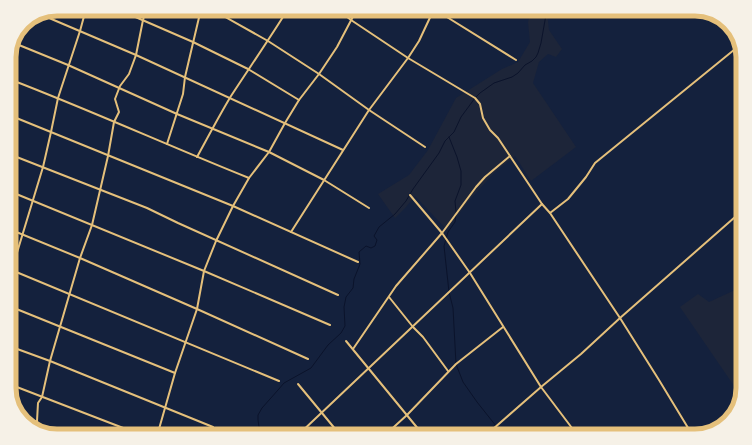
<svg xmlns="http://www.w3.org/2000/svg" width="752" height="445" font-family="'Exo 2',sans-serif">
<style>
.green{fill:#1d2539}
.lines{fill:none;stroke-linecap:round;stroke-linejoin:round}
.stream{stroke:#0b132b;stroke-width:1}
.minor{stroke:#e5c07b;stroke-width:2}
.rim{fill:none;stroke:#e5c07b;stroke-width:5}
</style>
<rect width="100%" height="100%" fill="#14213d"/>
<!-- green -->
<g class="green">
<path d="M531,9H548L547,12L549,30L562,49L556,57L548,54L539,62L533,83L576,147L531,181L515,156L494,173L467,203L447,230L415,196L406,207L395,218L378,194L409,175L428,150L456,98L502,69L518,62L530,42L528,22Z"/>
<path d="M743,253V388L741,396L680,307L698,294L709,302L735,290L741,254Z"/>
</g>
<g class="lines">
<!-- stream -->
<g class="stream">
<path d="M449,137L457,157L461,171V185L455,201L456,212"/>
<path d="M456,215L455,222L448,232L444,246L449,292L453,308L456,364L463,382L477,402L504,436"/>
<path d="M267,436L264,430L259,427L258,420V415L262,408L278,390L284,383L311,368L328,345L341,333L345,326L344,307L346,297L353,288L354,279L360,264L359,252L366,246L371,248L375,246L377,240L374,236L379,227L395,214L406,201L413,189L439,153L445,141L454,132L461,117L475,98L480,93L494,83L512,77L518,73L525,65L532,61L536,57L538,53L541,43L547,9"/>
</g>
<!-- minor -->
<g class="minor">
<path d="M117,9L193,42L248,69L299,100"/>
<path d="M211,9L268,41L319,74L369,110L425,147"/>
<path d="M337,9L351,20L408,58L475,98L480,104L483,118L490,130L498,138L542,204L550,213L620,318L659,380L693,436"/>
<path d="M434,9L516,60"/>
<path d="M42,15L136,55L343,150"/>
<path d="M14,43L68,65L177,114L269,152L324,180L369,208"/>
<path d="M9,56L11,51"/>
<path d="M9,79C90,110 169,146 249,178"/>
<path d="M9,115L233,206L358,262"/>
<path d="M167,144L183,94L185,77L201,9"/>
<path d="M9,154L147,208L178,223L338,295"/>
<path d="M197,157C208,137 219,116 231,96C250,67 270,38 288,9"/>
<path d="M9,191L204,271L330,325"/>
<path d="M410,195L442,233L470,273L541,387L578,436"/>
<path d="M550,213L568,199L586,177L595,163L740,45"/>
<path d="M9,229L80,258L197,309L308,359"/>
<path d="M291,232L369,110L408,58L419,41L434,9"/>
<path d="M9,269L279,381"/>
<path d="M9,279L43,167L51,132L58,98L80,31L86,9"/>
<path d="M389,297L413,327L423,337L448,371"/>
<path d="M9,306L175,373"/>
<path d="M346,341L424,436"/>
<path d="M9,346L50,361L213,427"/>
<path d="M353,349L396,286L442,233L476,187L485,177L510,156"/>
<path d="M9,384L144,436"/>
<path d="M298,384L341,436"/>
<path d="M37,421L38,403L42,397L50,361L80,258L92,225L108,156L114,122L119,112L115,99L120,86L129,74L136,55L143,20L146,9"/>
<path d="M25,422L37,421L40,431"/>
<path d="M157,436L175,373L197,309L204,271L216,241L233,206L249,178L269,152L285,123L299,100L319,74L337,47L357,9"/>
<path d="M297,436L542,204"/>
<path d="M384,436L407,415L456,364L503,327"/>
<path d="M485,436L541,387L581,354L620,318L743,210"/>
</g>
</g>
<!-- crop -->
<path d="M0 0H752V445H0ZM57 16H695A41 41 0 0 1 736 57V388A41 41 0 0 1 695 429H57A41 41 0 0 1 16 388V57A41 41 0 0 1 57 16Z" fill="#f6f1e7" fill-rule="evenodd"/>
<path class="rim" d="M57 16H695A41 41 0 0 1 736 57V388A41 41 0 0 1 695 429H57A41 41 0 0 1 16 388V57A41 41 0 0 1 57 16Z"/>
</svg>
